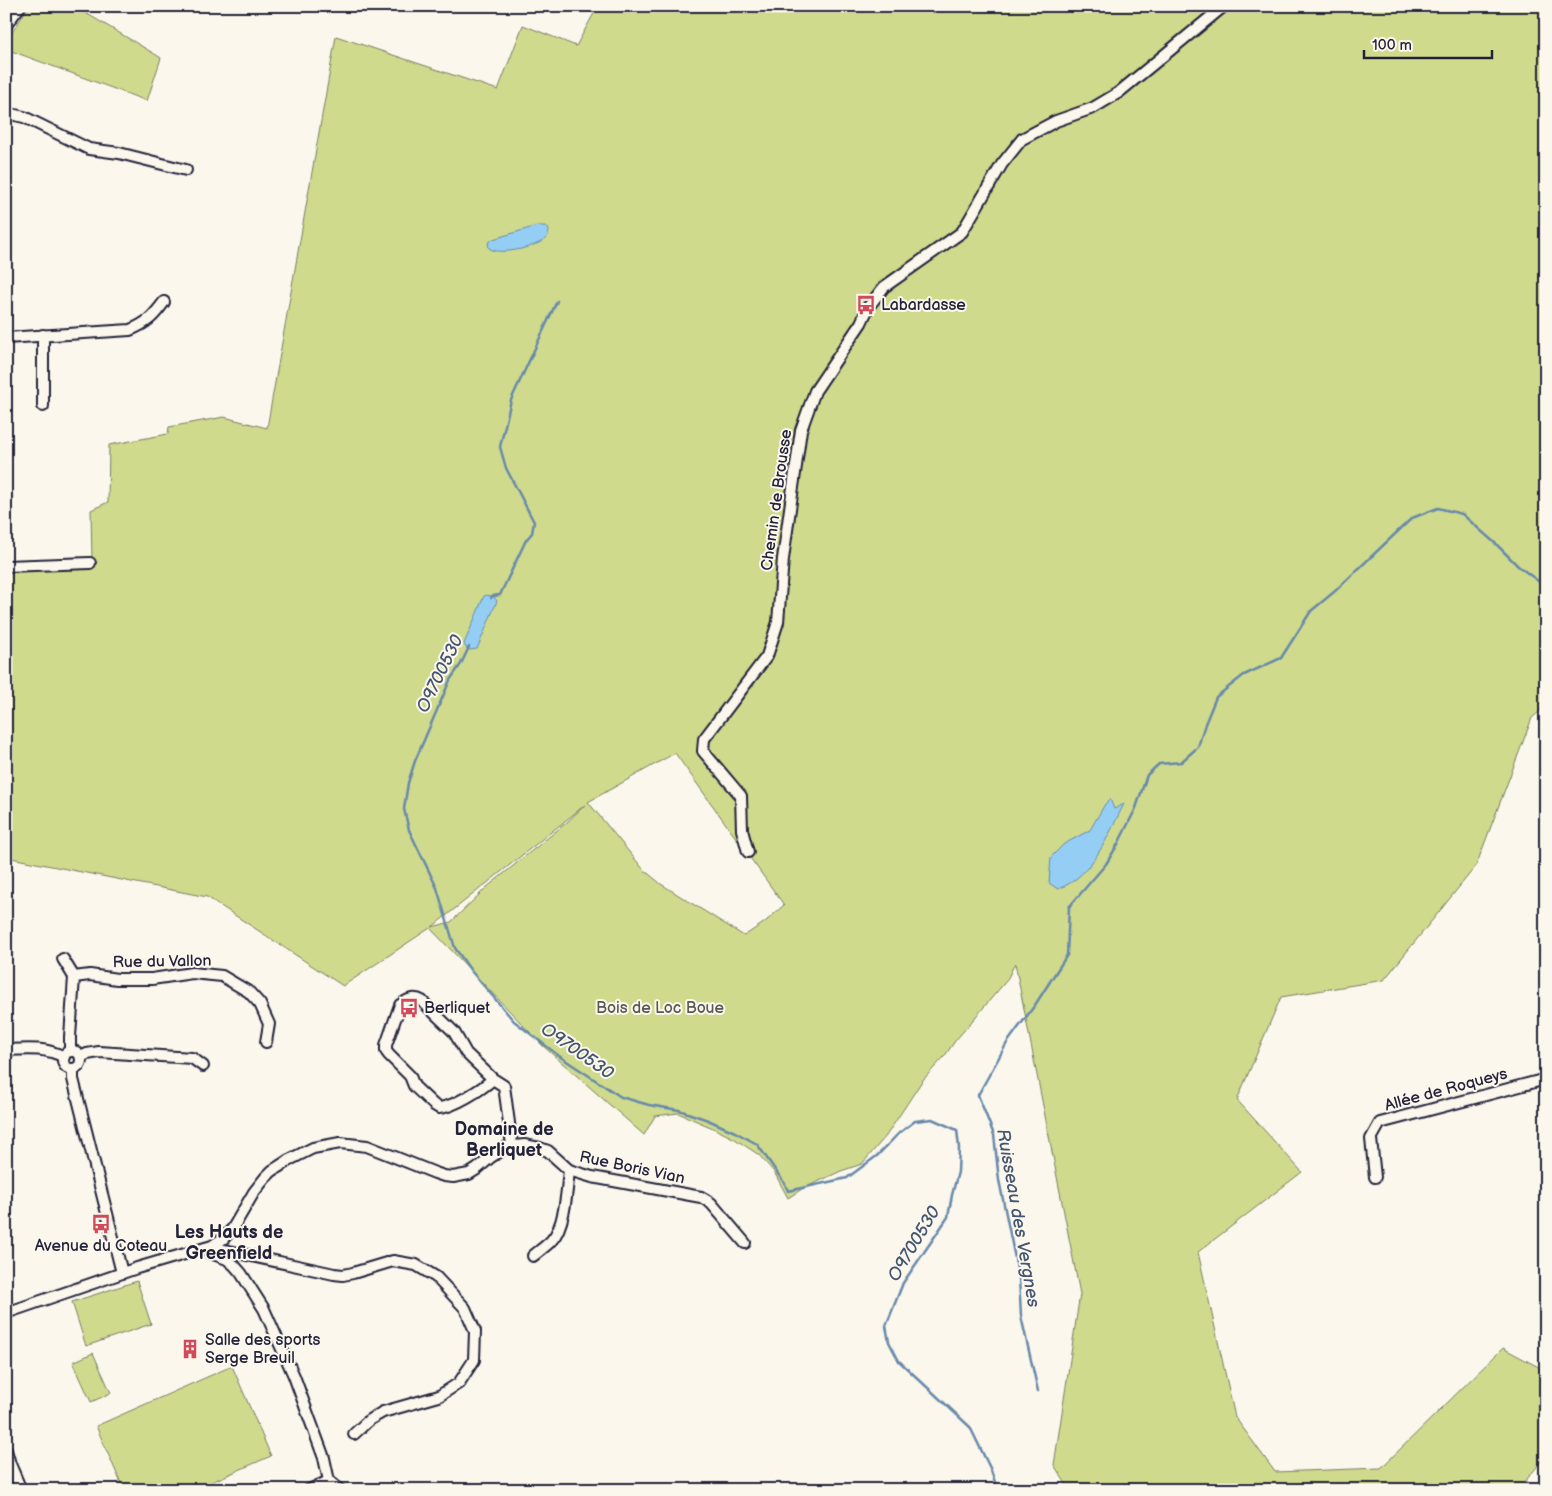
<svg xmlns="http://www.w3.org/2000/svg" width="1552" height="1496" font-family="'Balsamiq Sans',sans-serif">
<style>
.green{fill:#cfda8d;stroke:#787e64;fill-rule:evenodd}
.water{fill:#95cef4;stroke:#6789aa}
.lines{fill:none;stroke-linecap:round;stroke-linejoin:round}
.stream{stroke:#6789aa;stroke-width:2.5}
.street-casing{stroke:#22223b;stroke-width:14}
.street{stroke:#fbf7ec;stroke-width:10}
.labels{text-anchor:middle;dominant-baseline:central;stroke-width:4;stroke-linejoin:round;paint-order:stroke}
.poi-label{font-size:16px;fill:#22223b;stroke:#fbf7ec;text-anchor:start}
.street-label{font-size:16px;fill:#22223b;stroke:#fbf7ec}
.park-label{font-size:16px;fill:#565954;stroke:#fbf7ec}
.water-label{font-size:18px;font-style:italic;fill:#445672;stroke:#fbf7ec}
.neighbourhood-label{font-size:18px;font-weight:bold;fill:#22223b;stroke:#fbf7ec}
</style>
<rect width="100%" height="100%" fill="#fbf7ec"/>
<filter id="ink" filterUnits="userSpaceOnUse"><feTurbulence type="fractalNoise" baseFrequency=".02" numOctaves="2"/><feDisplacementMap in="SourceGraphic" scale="10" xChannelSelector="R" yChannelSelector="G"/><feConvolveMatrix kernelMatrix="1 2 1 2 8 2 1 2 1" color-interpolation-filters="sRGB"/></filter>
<g filter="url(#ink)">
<!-- green -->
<g class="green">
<path d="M29,6H74L158,56L161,58L147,101L6,49L7,40Z"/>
<path d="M598,6H1546V706L1532,718L1476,866L1384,980L1281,997L1237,1100L1302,1172L1198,1252L1235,1417L1275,1472L1381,1468L1503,1348L1546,1371V1456L1527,1479L1524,1490H1070L1054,1465L1080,1294L1015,963L1007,980L955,1041L944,1057L922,1081L886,1136L862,1164L841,1171L802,1189L788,1198L774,1172L759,1155L735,1139L713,1128L678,1113L655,1116L644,1135L543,1046L430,928L343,986L207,897L6,857V599L10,566L92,561L91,510L108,502L109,445L168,434L169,427L224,417L267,428L336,36L498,90L523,25L576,46ZM675,753L784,905L765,922L744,936L661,884L644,870L588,802ZM585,805L566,823L486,888L451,922L432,927Z"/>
<path d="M137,1281L151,1324L86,1346L72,1302Z"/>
<path d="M93,1353L111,1393L91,1402L73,1362Z"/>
<path d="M232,1366L271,1456L193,1490H124L96,1426Z"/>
</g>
<!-- water -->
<g class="water">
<path d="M537,226H545L549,229C549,234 548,237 544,240C533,248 499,256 489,248L488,243L493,239Z"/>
<path d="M487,595L494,597L497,601L477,649L470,650L466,648L464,644L484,596Z"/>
<path d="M1110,799L1114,809L1124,804C1108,835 1093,876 1058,889L1049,883L1051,857L1064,844L1090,830L1105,804Z"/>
</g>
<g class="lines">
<!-- stream -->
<g class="stream">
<path d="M491,598L492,596L500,595L526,540L532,533L534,522L506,468L500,447L511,400L557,301"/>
<path d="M469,647L461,664L450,680L415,761L408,783L404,809L409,830L437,888L455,948L471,971L514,1021L559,1056L621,1097L649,1105L679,1110L708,1120L735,1132L757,1144L785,1184L788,1191L847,1178L878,1155L898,1134L915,1121L932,1119L957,1130L959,1148L958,1172L952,1195L948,1217L903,1283L886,1326L889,1342L899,1361L970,1427L990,1468L996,1485V1490"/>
<path d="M1038,1391L1021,1316L1019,1278L999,1180L994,1135L978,1095L1007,1043L1035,1005L1067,955L1069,907L1106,864L1118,844L1136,808L1147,775L1159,764L1181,762L1198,747L1205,724L1216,697L1244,675L1281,658L1311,611L1334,592L1412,518L1438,508L1462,514L1496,544L1518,566L1546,587"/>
</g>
<defs>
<g id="street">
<path d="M6,25L20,6"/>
<path d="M6,113L24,117L89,149L119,153L186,170"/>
<path d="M6,338L130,330C147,323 153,317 164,302"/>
<path d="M43,406V335"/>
<path d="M6,566L90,563"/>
<path d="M748,852L742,830L741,796L703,751L704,739L767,656L778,622L783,559L801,430L815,391L861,323L869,306L884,287L962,232L1002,164L1022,139L1056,121L1093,108L1118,93L1224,6"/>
<path d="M63,959L74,977"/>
<path d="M6,1050C27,1049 45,1047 64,1057"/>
<circle cx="72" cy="1060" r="9"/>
<path d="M70,1051V1037L74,977L90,975L117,979H152L192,973L222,976L249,992L260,1004L269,1024L266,1042"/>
<path d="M81,1057L87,1054L99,1052L192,1058L203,1066"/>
<path d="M73,1070V1079L122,1273"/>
<path d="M493,1079L466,1053L454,1032L422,1001C414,996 407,1000 400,1005L386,1045V1051L389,1055L410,1076L414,1086L434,1105L439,1108C454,1107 482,1089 493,1079L504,1086L512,1145"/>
<path d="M1375,1177L1371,1139L1380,1123L1546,1079"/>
<path d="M206,1248H215L334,1274L343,1275L353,1273L393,1261L416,1265L436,1277L465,1308L475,1331L474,1360L459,1383L439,1396L383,1412L369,1420L354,1434"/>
<path d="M210,1253L227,1259L234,1265L241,1273L264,1309L294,1376L324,1458L329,1481L340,1490"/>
<path d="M533,1256C539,1251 546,1246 551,1241C565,1227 567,1189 569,1170"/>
<path d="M6,1313L137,1268L212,1246L224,1238L233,1228L254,1192L265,1178L272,1171L289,1160L313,1148L340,1143L367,1146L435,1173L444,1176L453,1177L469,1174L477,1169L491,1157L507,1147L524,1145L540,1148L548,1151L569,1170L592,1177L701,1197L711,1203L745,1243"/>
<path d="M6,1450L10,1464L21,1490"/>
<path d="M309,1490L329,1481"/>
</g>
</defs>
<!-- street casing -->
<use href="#street" class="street-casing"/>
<!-- street -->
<use href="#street" class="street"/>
</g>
</g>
<!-- icons -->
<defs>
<symbol id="bus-bare" viewBox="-9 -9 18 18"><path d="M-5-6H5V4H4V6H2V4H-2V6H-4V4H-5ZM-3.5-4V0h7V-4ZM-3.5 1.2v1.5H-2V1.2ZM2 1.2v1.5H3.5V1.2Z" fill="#d1495b" stroke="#fbf7ec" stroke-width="2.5" paint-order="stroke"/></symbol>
<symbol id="building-bare" viewBox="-9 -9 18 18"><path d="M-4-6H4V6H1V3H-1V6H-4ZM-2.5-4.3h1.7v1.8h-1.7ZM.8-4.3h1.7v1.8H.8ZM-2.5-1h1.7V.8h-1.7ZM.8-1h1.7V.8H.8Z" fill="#d1495b" stroke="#fbf7ec" stroke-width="2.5" paint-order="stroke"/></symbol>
</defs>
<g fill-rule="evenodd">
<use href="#bus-bare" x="852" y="291" width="28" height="28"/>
<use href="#bus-bare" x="395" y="994" width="28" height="28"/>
<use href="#bus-bare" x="87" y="1210" width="28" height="28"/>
<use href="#building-bare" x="176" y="1335" width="28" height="28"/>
</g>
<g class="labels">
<!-- poi labels -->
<g class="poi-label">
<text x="881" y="305">Labardasse</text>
<text x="424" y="1008">Berliquet</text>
<text x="101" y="1246" text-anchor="middle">Avenue du Coteau</text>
<text x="205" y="1340">Salle des sports<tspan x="205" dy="18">Serge Breuil</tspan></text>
</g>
<!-- street labels -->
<g class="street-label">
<text transform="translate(777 500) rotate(-82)">Chemin de Brousse</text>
<text transform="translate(162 962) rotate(-1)">Rue du Vallon</text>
<text transform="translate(1446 1090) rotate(-15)">Allée de Roqueys</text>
<text transform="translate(632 1168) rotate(12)">Rue Boris Vian</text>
</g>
<!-- park labels -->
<g class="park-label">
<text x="660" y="1008">Bois de Loc Boue</text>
</g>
<!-- water labels -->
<g class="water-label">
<text transform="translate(440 674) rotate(-64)">O9700530</text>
<text transform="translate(577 1051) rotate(35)">O9700530</text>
<text transform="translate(1018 1218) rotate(80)">Ruisseau des Vergnes</text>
<text transform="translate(914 1244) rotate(-59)">O9700530</text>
</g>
<!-- neighbourhood labels -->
<g class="neighbourhood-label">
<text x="504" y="1129">Domaine de<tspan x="504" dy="21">Berliquet</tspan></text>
<text x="229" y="1232">Les Hauts de<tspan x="229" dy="21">Greenfield</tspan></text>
</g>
</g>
<!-- margin -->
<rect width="1552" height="1496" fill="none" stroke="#fbf7ec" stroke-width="25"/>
<rect x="12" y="12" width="1527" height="1471" fill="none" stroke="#22223b" stroke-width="2" filter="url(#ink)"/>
<!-- scale -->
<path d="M1364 50v8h128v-8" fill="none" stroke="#22223b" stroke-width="2.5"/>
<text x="1372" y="50" font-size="15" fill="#22223b" stroke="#fbf7ec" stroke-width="4" paint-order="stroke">100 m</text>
</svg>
